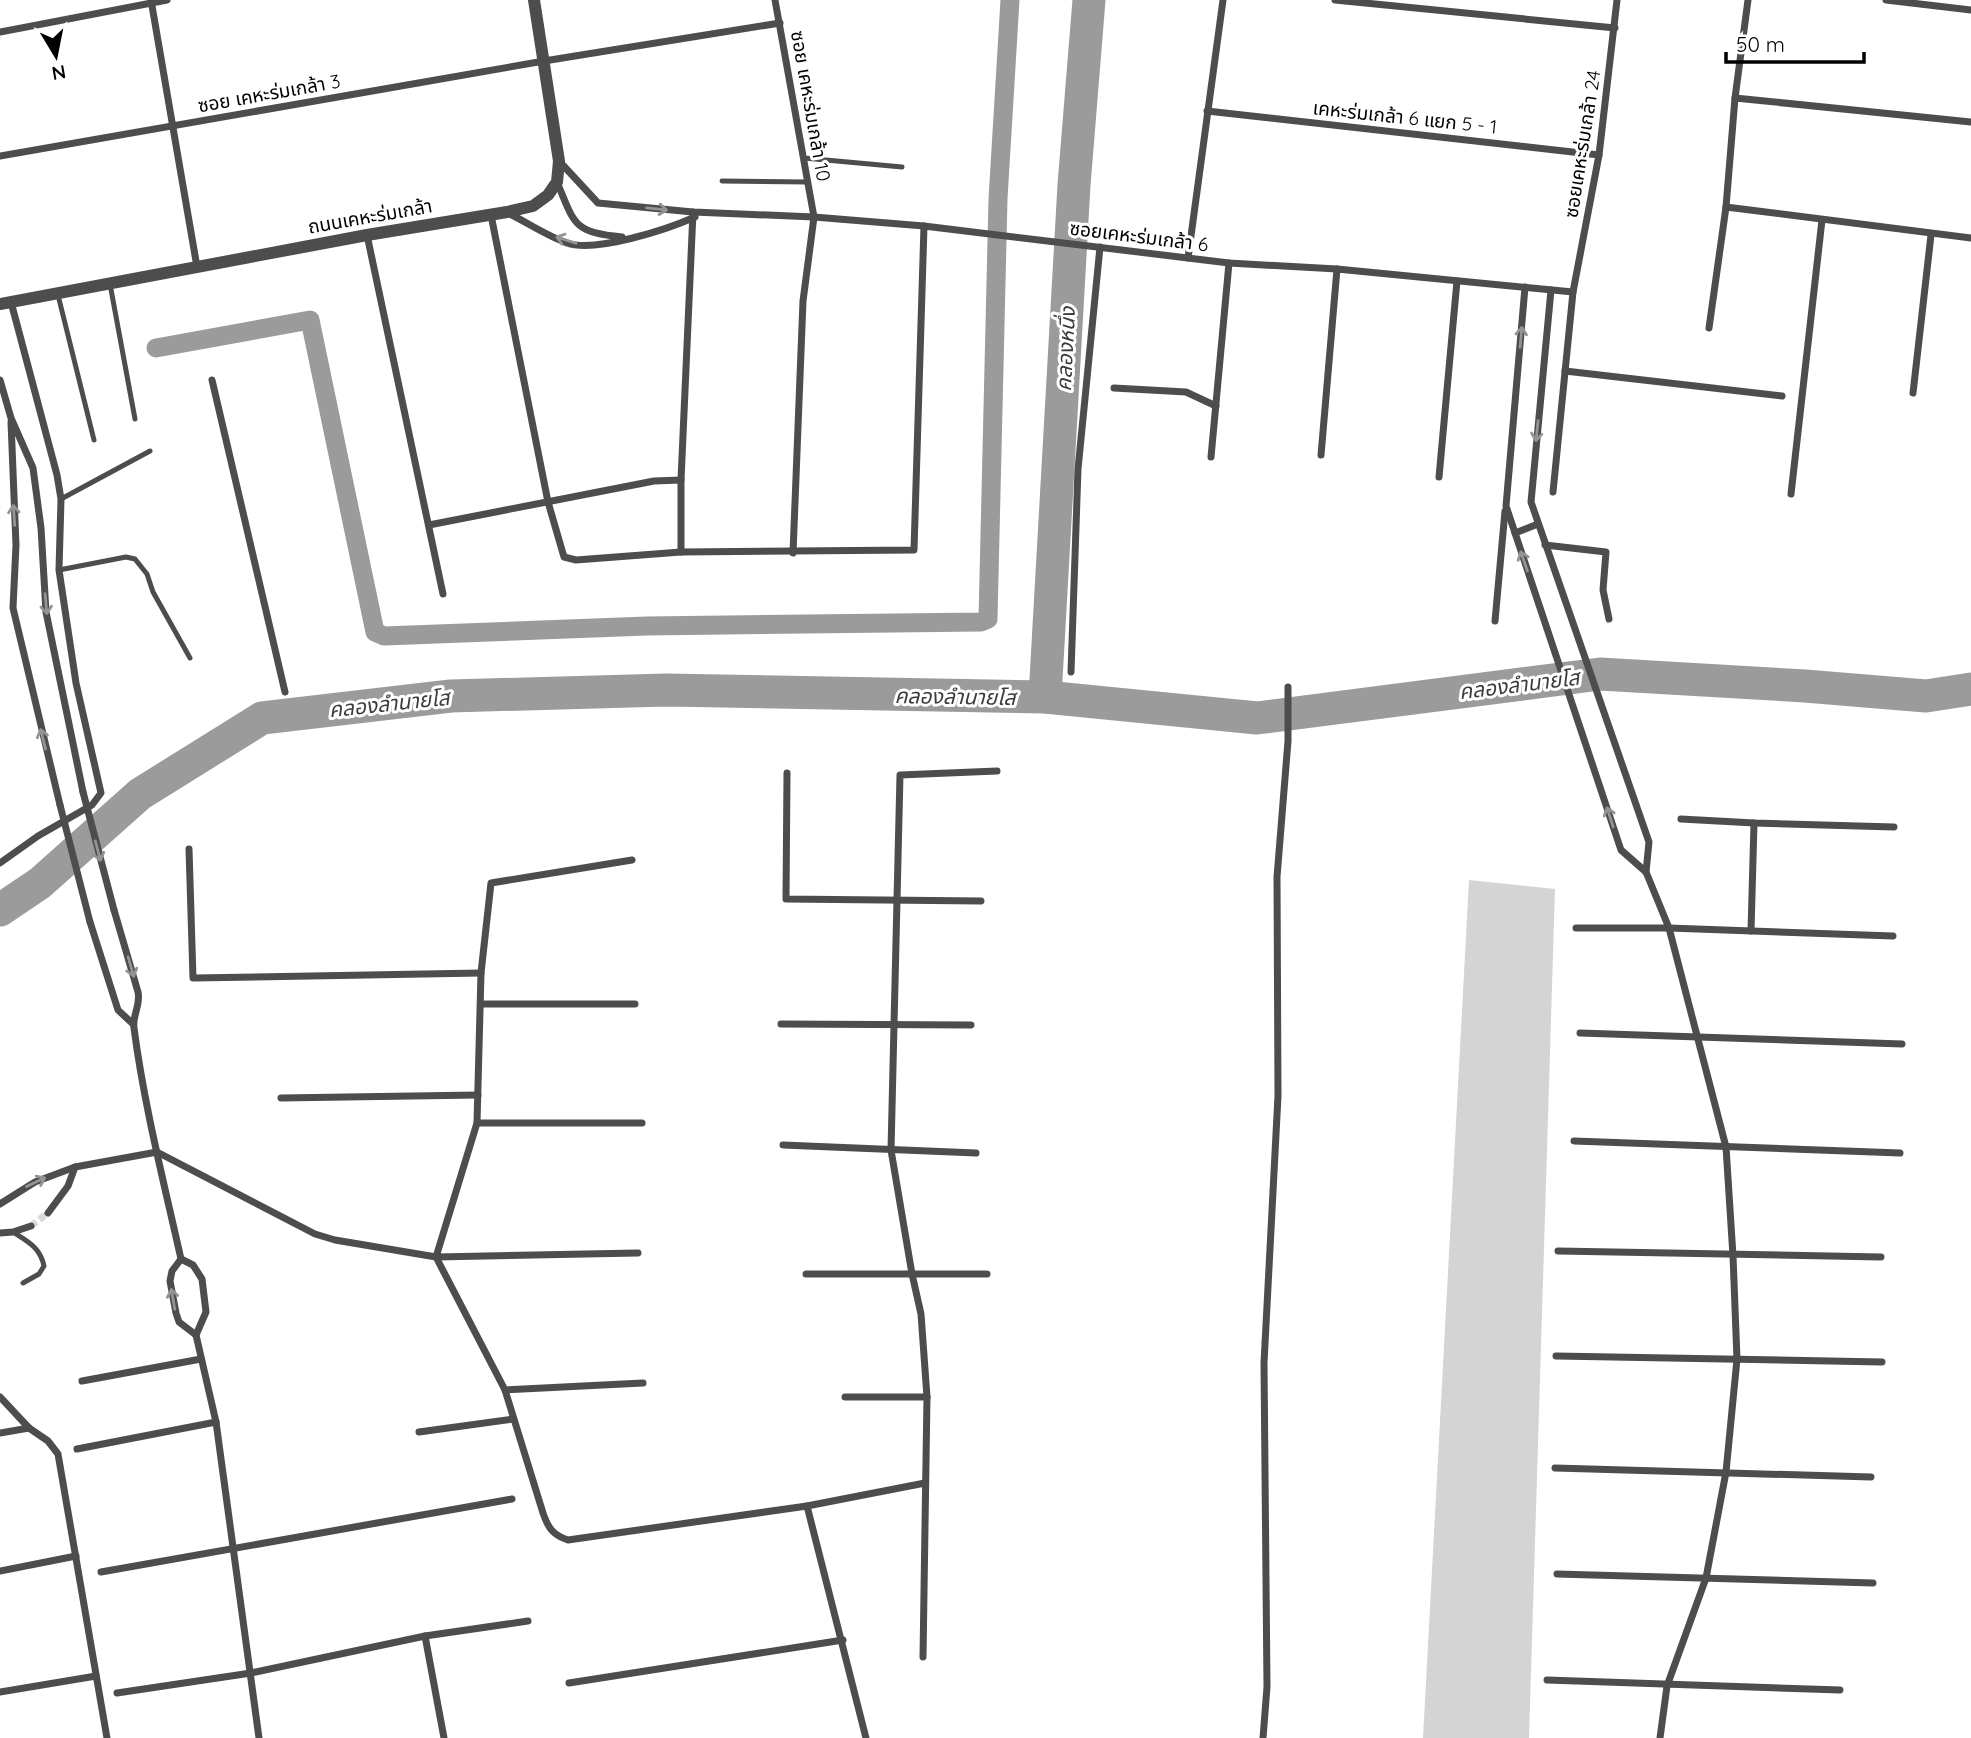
<svg xmlns="http://www.w3.org/2000/svg" width="1971" height="1738" font-family="Quicksand,'Noto Sans Thai',sans-serif">
<style>
.green{fill:#d4d4d4}
.lines{fill:none;stroke-linecap:round;stroke-linejoin:round}
.canal{stroke:#9b9b9b;stroke-width:19}
.river{stroke:#9b9b9b;stroke-width:33}
.minor-tunnel{stroke:#d9d9d9;stroke-width:7;stroke-dasharray:7 3.5;stroke-linecap:butt}
.service{stroke:#4d4d4d;stroke-width:5}
.minor{stroke:#4d4d4d;stroke-width:7}
.tertiary{stroke:#4d4d4d;stroke-width:12}
.minor-bridge{stroke:#4d4d4d;stroke-width:7}
.oneway{stroke:#949494}
.labels{text-anchor:middle;dominant-baseline:central;stroke-width:6;stroke-linejoin:round;paint-order:stroke}
.street-label{font-size:19px;fill:#000;stroke:#fff}
.water-label{font-size:21px;font-style:italic;fill:#3c3c3c;stroke:#fff}
</style>
<rect width="100%" height="100%" fill="#fff"/>
<!-- green -->
<path class="green" d="M1469,880L1555,889L1529,1738H1423Z"/>
<g class="lines">
<!-- canal -->
<path class="canal" d="M156,348L310,320L375,632L384,636L647,626L981,622L988,619L998,199L1010,0"/>
<!-- river -->
<g class="river">
<path d="M1045,697L1074,185L1089,0"/>
<path d="M0,910L40,883L140,794L262,718L451,696L666,690L1045,697L1257,718L1600,674L1805,686L1926,696L1971,689"/>
</g>
<!-- minor-tunnel -->
<path class="minor-tunnel" d="M31,1226L48,1213"/>
<!-- service -->
<g class="service">
<path d="M804,158L902,167"/>
<path d="M722,181L808,182"/>
<path d="M110,284L135,419"/>
<path d="M58,295L94,440"/>
<path d="M61,499L150,451"/>
<path d="M59,570L126,557L135,559L147,574L153,592L190,658"/>
<path d="M13,1232C28,1242 40,1247 44,1266L39,1274L23,1283"/>
</g>
<!-- minor -->
<g class="minor">
<path d="M151,0L197,267"/>
<path d="M775,0L814,217L803,301L793,553"/>
<path d="M1335,0L1615,28"/>
<path d="M1886,0L1971,10"/>
<path d="M0,32L167,0"/>
<path d="M1735,98L1971,122"/>
<path d="M1207,111L1599,155"/>
<path d="M0,156L544,61L780,23"/>
<path d="M560,162L598,203L693,212L814,217L924,226L1229,263L1337,269L1573,292"/>
<path d="M557,182C575,225 573,232 622,237"/>
<path d="M1726,207L1971,238"/>
<path d="M693,212L681,480V552L914,550L924,226"/>
<path d="M508,213C528,223 547,236 567,243C596,253 668,229 695,217"/>
<path d="M491,215L548,502L564,557L576,560L681,552"/>
<path d="M367,235L443,594"/>
<path d="M1188,258L1223,0"/>
<path d="M1525,287L1506,506L1621,850L1646,872L1669,928L1726,1147L1733,1256L1737,1359L1726,1472L1706,1578L1667,1686L1660,1738"/>
<path d="M1551,290L1531,502L1649,842L1646,872"/>
<path d="M1709,328L1726,207L1735,98L1748,0"/>
<path d="M1565,371L1782,396"/>
<path d="M0,380L11,418L33,468L41,528L46,612L83,792"/>
<path d="M212,380L285,692"/>
<path d="M1114,388L1186,392L1216,406"/>
<path d="M1913,393L1931,235"/>
<path d="M11,422L16,545L13,608L60,805"/>
<path d="M1321,455L1337,269"/>
<path d="M1211,457L1229,263"/>
<path d="M1439,477L1457,281"/>
<path d="M1553,492L1573,292L1599,155L1617,0"/>
<path d="M1791,494L1822,220"/>
<path d="M429,525L654,481L681,480"/>
<path d="M1515,533L1538,524"/>
<path d="M1545,545L1606,552L1603,590L1609,619"/>
<path d="M1495,621L1505,511"/>
<path d="M1071,672L1078,469L1100,247"/>
<path d="M787,773L786,899L981,901"/>
<path d="M1681,819L1754,823L1894,827"/>
<path d="M189,849L193,978L481,973"/>
<path d="M632,860L491,883L481,973L477,1123L436,1257L638,1253"/>
<path d="M0,863L38,836L92,805L101,793L76,683L59,570L61,499L57,475L11,302"/>
<path d="M114,910L138,992C141,1006 132,1015 134,1028C144,1105 164,1183 181,1259L172,1271L170,1281L176,1313L179,1322L196,1335"/>
<path d="M90,922L118,1010L133,1024"/>
<path d="M1576,928H1669L1893,936"/>
<path d="M1751,931L1754,823"/>
<path d="M482,1004H635"/>
<path d="M781,1024L971,1025"/>
<path d="M1580,1033L1902,1044"/>
<path d="M281,1098L478,1095"/>
<path d="M477,1123H642"/>
<path d="M1574,1141L1900,1153"/>
<path d="M783,1145L976,1153"/>
<path d="M0,1204L35,1182L75,1167L157,1152L315,1234L335,1240L436,1257L505,1390L543,1513C548,1528 553,1535 568,1540L807,1506L866,1738"/>
<path d="M48,1213L68,1186L75,1167"/>
<path d="M0,1233L13,1232L31,1226"/>
<path d="M1558,1251L1881,1257"/>
<path d="M181,1259L193,1265L202,1279L206,1312L196,1335L216,1422L259,1738"/>
<path d="M806,1274H987"/>
<path d="M1556,1356L1882,1362"/>
<path d="M82,1381L201,1359"/>
<path d="M505,1390L643,1383"/>
<path d="M0,1397L29,1428L48,1441L58,1454L107,1738"/>
<path d="M845,1397H927"/>
<path d="M419,1432L513,1419"/>
<path d="M0,1433L29,1428"/>
<path d="M77,1449L216,1422"/>
<path d="M1555,1468L1871,1477"/>
<path d="M807,1506L925,1483"/>
<path d="M0,1571L76,1556"/>
<path d="M101,1572L512,1499"/>
<path d="M1557,1574L1873,1583"/>
<path d="M425,1636L444,1738"/>
<path d="M923,1657L927,1397L921,1314L912,1274L891,1150L900,775L997,771"/>
<path d="M1547,1680L1840,1690"/>
<path d="M569,1683L843,1640"/>
<path d="M0,1692L96,1676"/>
<path d="M117,1693L251,1673L425,1636L528,1621"/>
<path d="M1263,1738L1267,1687L1264,1363L1278,1096L1277,877L1288,741V687"/>
</g>
<!-- tertiary -->
<path class="tertiary" d="M0,304L367,235L507,212L533,206L548,195L557,182L559,161L534,0"/>
<!-- minor-bridge -->
<g class="minor-bridge">
<path d="M83,792L114,910"/>
<path d="M60,805L90,922"/>
</g>
</g>
<!-- one-way arrows -->
<defs><path id="oneway-shaft" d="M-6 0H5M1.5-3L5.5 0L1.5 3" fill="none" stroke-width="1.6" stroke-linecap="round" stroke-linejoin="round" transform="scale(1.75)"/></defs>
<g class="oneway">
<use href="#oneway-shaft" transform="translate(657 209) rotate(6)"/>
<use href="#oneway-shaft" transform="translate(566 240) rotate(-162)"/>
<use href="#oneway-shaft" transform="translate(1521 337) rotate(-85)"/>
<use href="#oneway-shaft" transform="translate(1537 431) rotate(96)"/>
<use href="#oneway-shaft" transform="translate(14 515) rotate(-94)"/>
<use href="#oneway-shaft" transform="translate(1524 561) rotate(-109)"/>
<use href="#oneway-shaft" transform="translate(46 604) rotate(85)"/>
<use href="#oneway-shaft" transform="translate(43 739) rotate(-104)"/>
<use href="#oneway-shaft" transform="translate(1610 817) rotate(-108)"/>
<use href="#oneway-shaft" transform="translate(98 851) rotate(75)"/>
<use href="#oneway-shaft" transform="translate(131 967) rotate(74)"/>
<use href="#oneway-shaft" transform="translate(36 1182) rotate(-26)"/>
<use href="#oneway-shaft" transform="translate(173 1299) rotate(-100)"/>
</g>
<g class="labels">
<!-- street labels -->
<g class="street-label">
<text transform="translate(269 93) rotate(-10)">ซอย เคหะร่มเกล้า 3</text>
<text transform="translate(811 106) rotate(80)">ซอย เคหะร่มเกล้า 10</text>
<text transform="translate(1405 117) rotate(6)">เคหะร่มเกล้า 6 แยก 5 - 1</text>
<text transform="translate(1582 144) rotate(-81)">ซอยเคหะร่มเกล้า 24</text>
<text transform="translate(370 216) rotate(-10)">ถนนเคหะร่มเกล้า</text>
<text transform="translate(1139 236) rotate(7)">ซอยเคหะร่มเกล้า 6</text>
</g>
<!-- water labels -->
<g class="water-label">
<text transform="translate(1065 349) rotate(-87)">คลองหนึ่ง</text>
<text transform="translate(1519 684) rotate(-7)">คลองลำนายโส</text>
<text transform="translate(955 696) rotate(1)">คลองลำนายโส</text>
<text transform="translate(389 703) rotate(-6)">คลองลำนายโส</text>
</g>
</g>
<!-- north arrow -->
<g transform="translate(56 56) rotate(170)" stroke="#ffffff" stroke-width="5" paint-order="stroke">
<path d="M0-5L12 26L0 18L-12 26Z" fill="#000000"/>
<text y="-10" font-size="19" font-weight="bold" text-anchor="middle" fill="#000000">N</text>
</g>
<!-- scale -->
<path d="M1726 52v10h138v-10" fill="none" stroke="#000000" stroke-width="3.5"/>
<text x="1736" y="52" font-size="21" fill="#000000" stroke="#ffffff" stroke-width="5" paint-order="stroke">50 m</text>
</svg>
